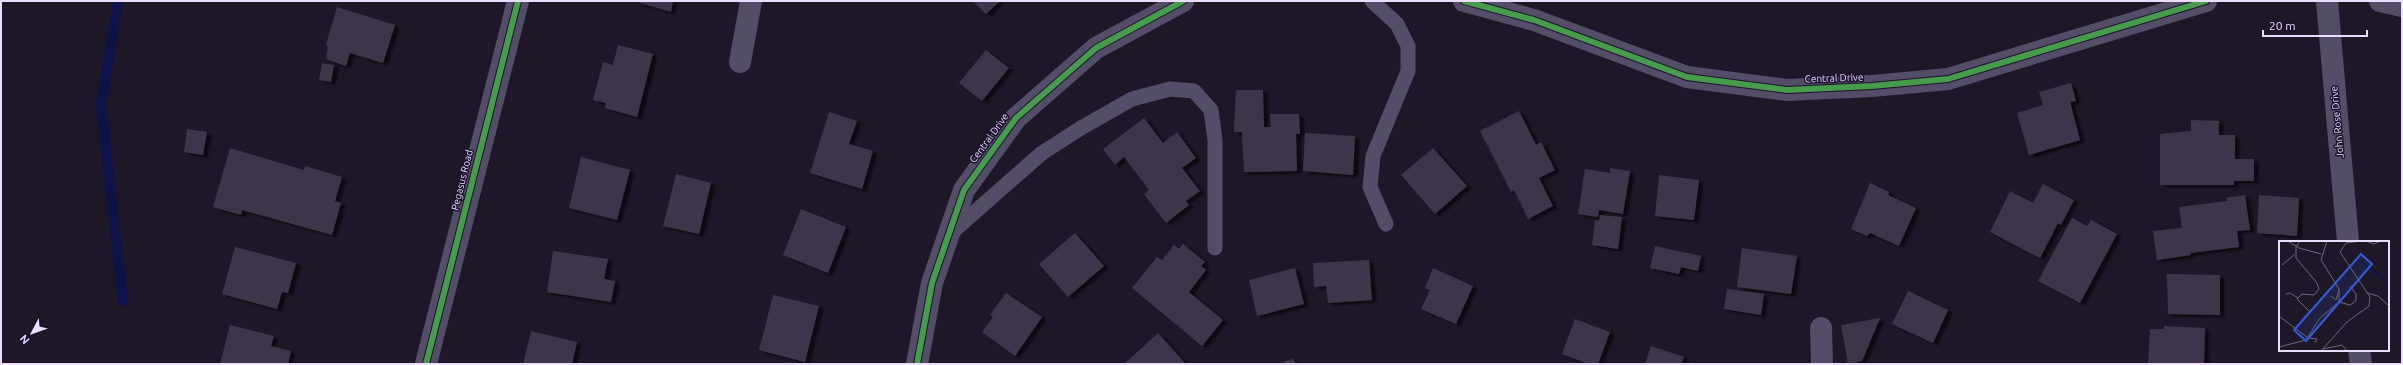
<svg xmlns="http://www.w3.org/2000/svg" width="2403" height="365" font-family="Ubuntu,sans-serif">
<style>
.lines{fill:none;stroke-linecap:round;stroke-linejoin:round}
.stream{stroke:#0d124a;stroke-width:10}
.building{fill:#3e3648;filter:url(#shadow)}
.service{stroke:#544d67;stroke-width:15}
.minor{stroke:#544d67;stroke-width:22}
.cycleway-casing{stroke:#1d112d;stroke-width:8}
.cycleway{stroke:#469c4c;stroke-width:6}
.labels{text-anchor:middle;dominant-baseline:central;stroke-width:3;stroke-linejoin:round;paint-order:stroke}
.street-label{font-size:10px;fill:#eaddff;stroke:#1d112d}
.inset-river{fill:none;stroke:#0d124a;stroke-width:2}
.inset-road{fill:none;stroke:#70667d;stroke-width:1}
.view{fill:#325cdc;fill-opacity:0.15;stroke:#325cdc;stroke-width:2}
.inset-edge{fill:none;stroke:#eaddff;stroke-width:2}
</style>
<defs>
<filter id="shadow"><feDropShadow dx="4.5" dy="2.5" stdDeviation="1" flood-color="#0009"/></filter>
</defs>
<rect width="100%" height="100%" fill="#1e1727"/>
<g class="lines">
<!-- stream -->
<path class="stream" d="M118,1L101,104L123,301"/>
</g>
<!-- building -->
<g class="building">
<path d="M634,1H673L671,12Z"/>
<path d="M973,1H1000L986,14Z"/>
<path d="M337,7L395,25L383,63L350,53L346,66L326,59L328,47L326,45Z"/>
<path d="M618,45L653,54L637,117L605,108L606,103L593,100L603,62L613,65Z"/>
<path d="M986,50L1009,68L982,101L959,83Z"/>
<path d="M322,63L334,65L331,82L319,80Z"/>
<path d="M2071,83L2076,101L2070,102L2080,140L2029,155L2017,113L2043,105L2039,92Z"/>
<path d="M1236,90H1263L1264,127H1271L1270,114H1299L1300,134H1296L1297,171L1244,172L1242,132H1234Z"/>
<path d="M1519,111L1536,145L1541,142L1555,170L1539,178L1553,206L1528,219L1514,190L1511,192L1480,131Z"/>
<path d="M829,112L857,121L849,144L873,151L862,189L810,173Z"/>
<path d="M1144,118L1163,143L1177,132L1196,158L1182,168L1200,191L1186,201L1189,205L1166,223L1144,194L1149,190L1124,157L1115,165L1103,149Z"/>
<path d="M2191,120L2219,121V135H2235V159H2254V181H2234V185H2160V134L2191,131Z"/>
<path d="M187,129L207,132L203,155L184,152Z"/>
<path d="M1305,133L1355,136L1353,175L1303,171Z"/>
<path d="M230,148L304,170L305,166L342,177L335,201L341,203L332,235L242,210L241,215L213,207Z"/>
<path d="M1433,148L1467,186L1435,214L1401,175Z"/>
<path d="M581,157L630,170L617,220L569,208Z"/>
<path d="M1610,168L1630,171L1623,214L1599,210L1598,217L1578,214L1585,169L1610,173Z"/>
<path d="M676,174L711,183L699,234L663,226Z"/>
<path d="M1659,175L1699,180L1694,220L1655,216Z"/>
<path d="M1870,183L1889,192L1888,195L1916,208L1899,246L1870,233L1867,236L1851,229Z"/>
<path d="M2043,184L2074,200L2061,225L2058,223L2040,258L1990,232L2010,191L2033,203Z"/>
<path d="M2245,195L2250,230L2237,231L2239,247L2191,253V255L2157,260L2153,231L2182,228L2179,207L2227,201L2226,198Z"/>
<path d="M2259,195L2299,198L2297,236L2257,233Z"/>
<path d="M801,209L846,227L828,273L783,255Z"/>
<path d="M1600,215L1622,217L1618,249L1592,245L1595,220L1599,221Z"/>
<path d="M2072,218L2087,226L2091,220L2117,234L2080,303L2038,281Z"/>
<path d="M1075,233L1104,266L1068,297L1039,264Z"/>
<path d="M1183,244L1205,262L1201,266L1206,270L1189,292L1223,320L1202,346L1132,288L1157,257L1162,260L1174,245L1179,249Z"/>
<path d="M1655,246L1701,256L1698,271L1681,267L1679,274L1650,268Z"/>
<path d="M235,247L296,263L288,293L282,292L277,309L222,294Z"/>
<path d="M1742,248L1797,256L1791,294L1737,287Z"/>
<path d="M553,251L608,259L604,279L615,281L611,302L547,292Z"/>
<path d="M1369,260L1372,300L1328,303L1326,286L1314,287L1313,263Z"/>
<path d="M1295,268L1304,304L1257,316L1249,280Z"/>
<path d="M1433,268L1473,286L1456,324L1421,309L1430,290L1425,288Z"/>
<path d="M2167,274L2220,275V315L2168,314Z"/>
<path d="M1727,289L1764,294L1761,315L1724,309Z"/>
<path d="M1908,291L1948,310L1933,343L1892,324Z"/>
<path d="M1006,293L1042,317L1015,356L982,332L993,317L990,315Z"/>
<path d="M773,295L819,306L805,362L759,350Z"/>
<path d="M1880,318L1862,361L1848,364L1841,325Z"/>
<path d="M1575,319L1610,332L1598,364H1589L1562,354Z"/>
<path d="M230,325L274,336L271,346L291,351L288,364H220Z"/>
<path d="M2164,326L2205,328L2204,364H2148L2150,329H2164Z"/>
<path d="M531,331L577,342L572,364H523Z"/>
<path d="M1158,333L1185,363L1124,364Z"/>
<path d="M1651,346L1684,357L1681,364H1645Z"/>
<path d="M1294,359L1295,364H1283L1285,361Z"/>
</g>
<g class="lines">
<!-- service -->
<g class="service">
<path d="M1372,1L1397,24L1408,46V71L1373,156L1370,187L1386,224"/>
<path d="M951,233L1042,153L1081,128L1132,99L1170,89L1194,91L1211,110L1215,140V248"/>
</g>
<!-- minor -->
<g class="minor">
<path d="M1464,1L1534,20L1687,77L1787,90L1872,86L1948,79L2206,1"/>
<path d="M2327,1L2348,242"/>
<path d="M2380,1L2402,6"/>
<path d="M740,62L751,1"/>
<path d="M1821,328L1822,364"/>
<path d="M2359,350L2361,364"/>
<path d="M426,364L518,1"/>
<path d="M917,364L932,283L964,190L1016,118L1096,48L1183,1"/>
</g>
<defs>
<g id="cycleway">
<path d="M1464,1L1534,20L1687,77L1787,90L1872,86L1948,79L2206,1"/>
<path d="M426,364L518,1"/>
<path d="M917,364L932,283L964,190L1016,118L1096,48L1183,1"/>
</g>
</defs>
<!-- cycleway casing -->
<use href="#cycleway" class="cycleway-casing"/>
<!-- cycleway -->
<use href="#cycleway" class="cycleway"/>
</g>
<g class="labels">
<!-- street labels -->
<g class="street-label">
<text transform="translate(1834 78) rotate(-2)">Central Drive</text>
<text transform="translate(2337 122) rotate(-95)">John Rose Drive</text>
<text transform="translate(989 138) rotate(-54)">Central Drive</text>
<text transform="translate(462 180) rotate(-76)">Pegasus Road</text>
</g>
</g>
<!-- overview -->
<g transform="translate(2279 241)">
<rect width="110" height="110" fill="#1e1727"/>
<path class="inset-river" d="M80,19L110,42"/>
<path class="inset-road" d="M9,0L20,7L42,13M21,0L17,6V17L38,42L40,48L35,54L23,53L18,58L32,72M87,0L95,3L102,0M3,24L16,13M88,52L99,55L110,65M7,53L11,52L19,57M52,55L57,59L60,49M60,61L71,64L77,60V53L71,45M0,75L29,97L38,98L36,102M0,106L27,99L41,77L60,61V48L42,19L48,0M44,108L63,104L68,110M42,110L68,81L90,65L91,56L61,11L67,2L83,0"/>
<path class="view" d="M82,13L93,23L27,100L15,89Z"/>
<rect width="110" height="110" class="inset-edge"/>
</g>
<!-- border -->
<rect width="2403" height="365" fill="none" stroke="#eaddff" stroke-width="4"/>
<!-- north arrow -->
<g transform="translate(32 333) rotate(229)" stroke="#1d112d" stroke-width="3" paint-order="stroke">
<path d="M0-3L7 15L0 10L-7 15Z" fill="#eaddff"/>
<text y="-6" font-size="11" font-weight="bold" text-anchor="middle" fill="#eaddff">N</text>
</g>
<!-- scale -->
<path d="M2263 30v6h104v-6" fill="none" stroke="#eaddff" stroke-width="2"/>
<text x="2269" y="30" font-size="12" fill="#eaddff" stroke="#1d112d" stroke-width="3" paint-order="stroke">20 m</text>
</svg>
